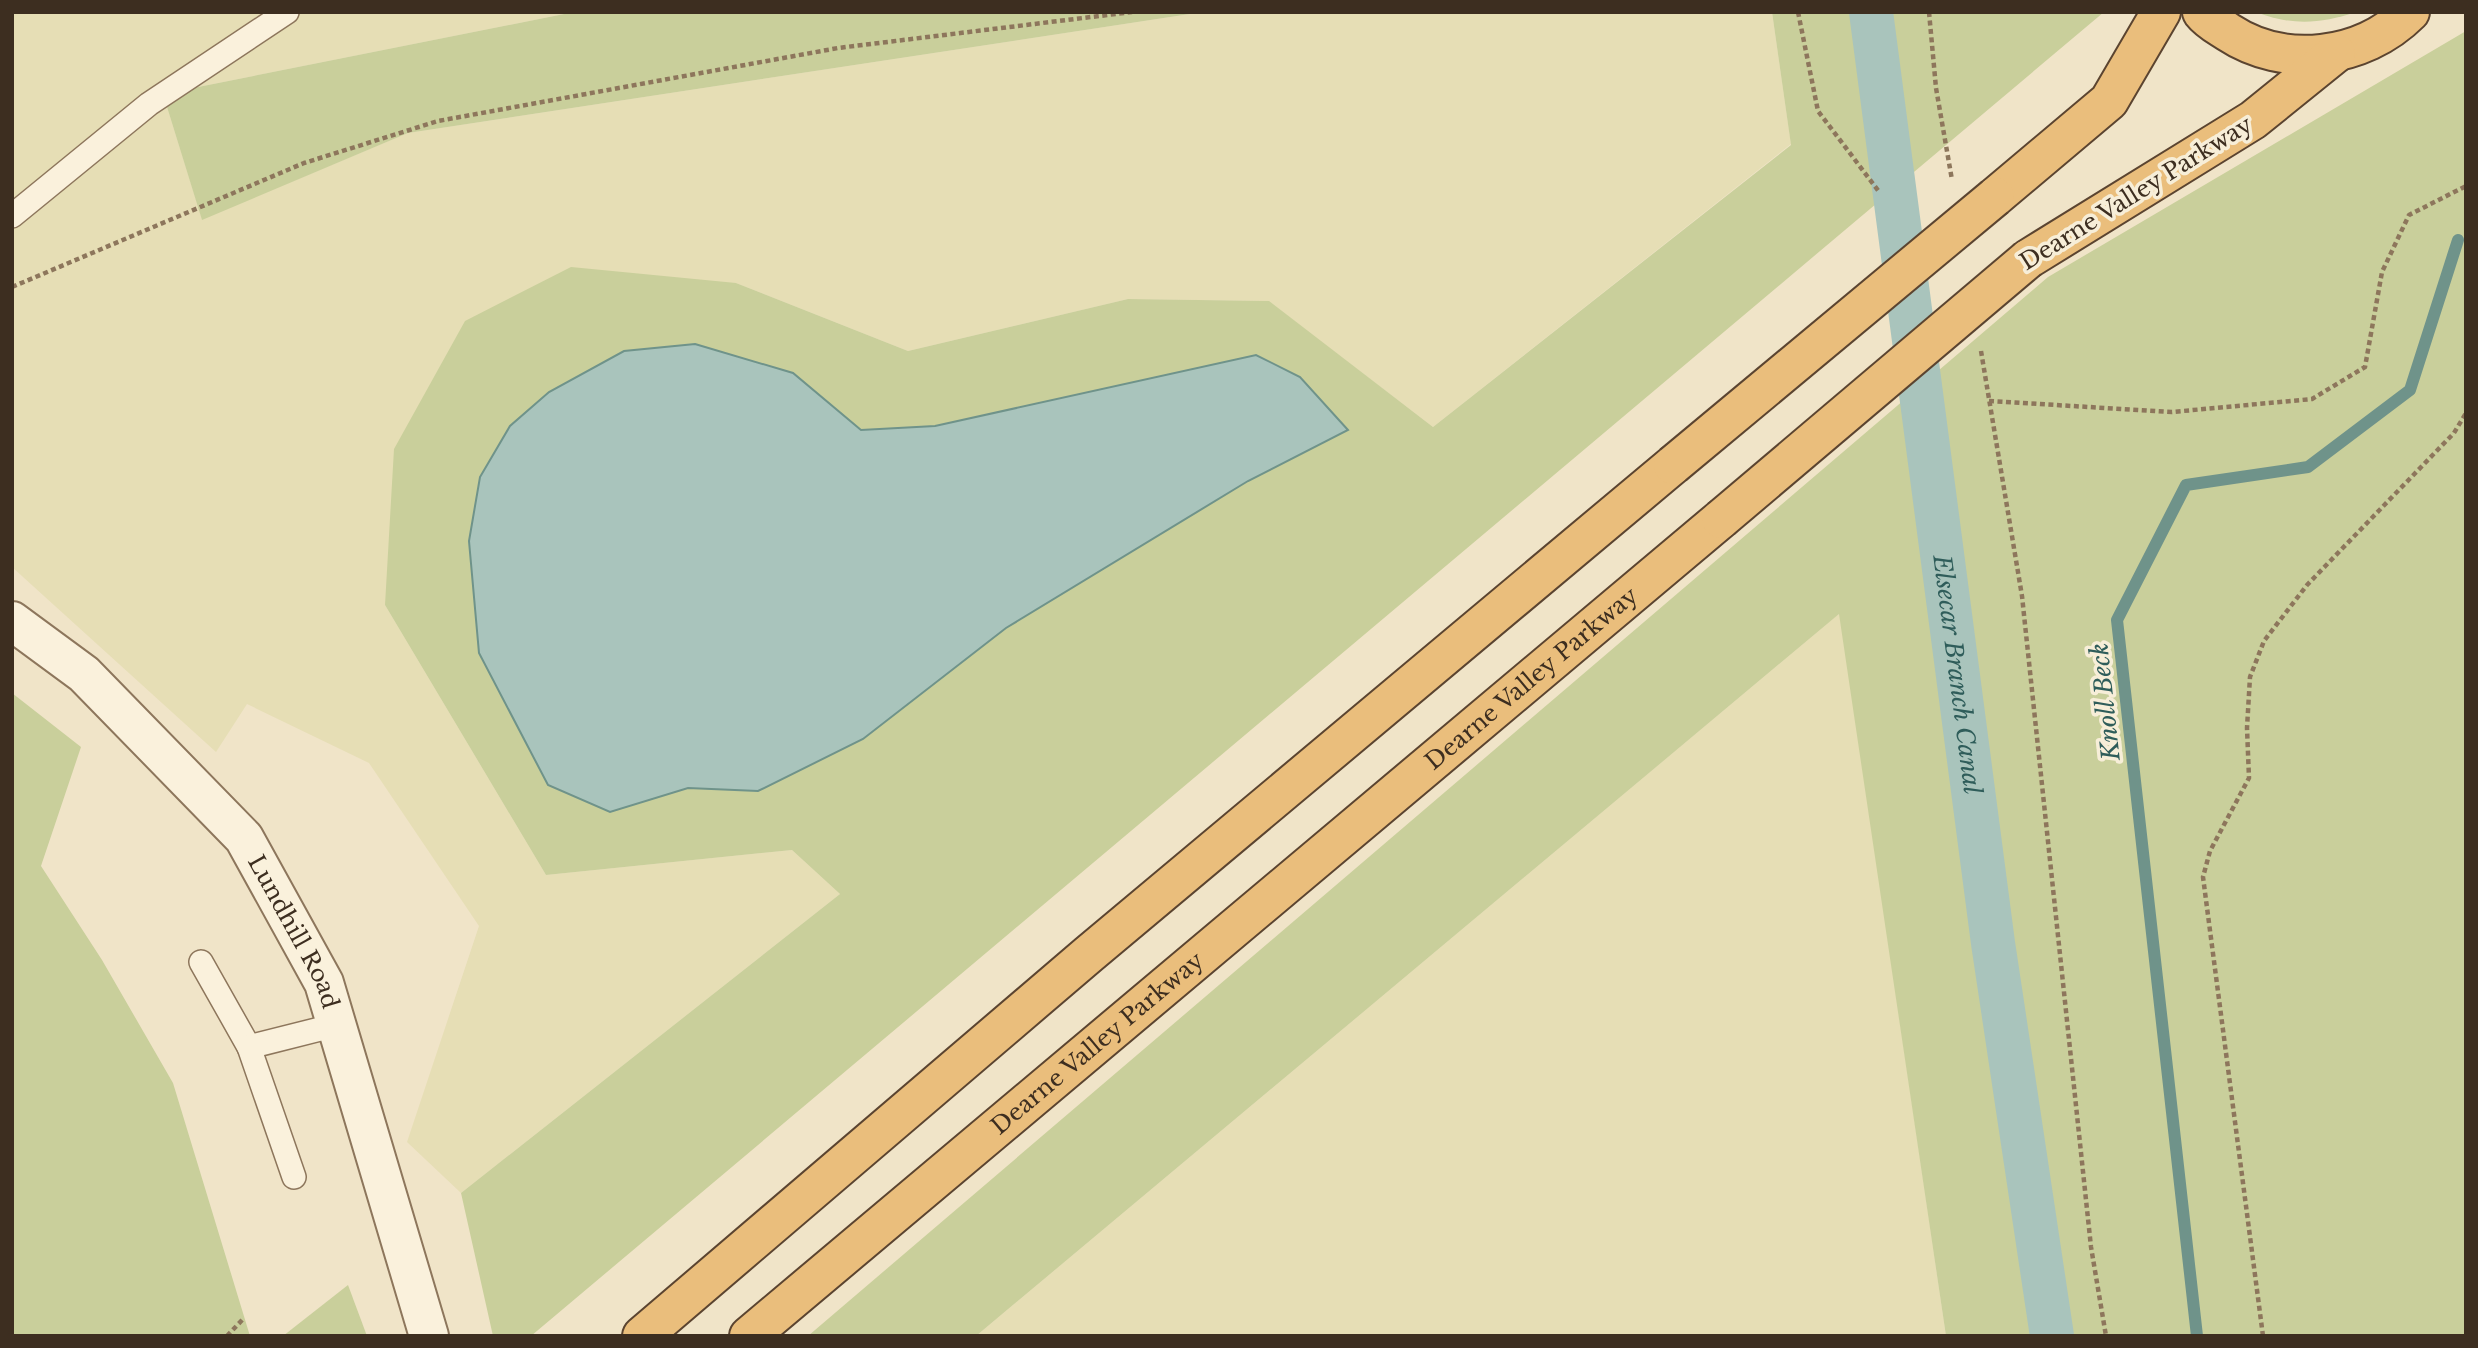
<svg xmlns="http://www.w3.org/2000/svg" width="2478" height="1348" font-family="'Libre Baskerville',serif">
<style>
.farmland{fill:#e6deb5}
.green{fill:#c9cf9b;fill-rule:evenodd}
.water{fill:#a9c4bc;stroke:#6f938a;stroke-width:2}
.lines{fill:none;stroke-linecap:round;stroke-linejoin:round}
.stream{stroke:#6f938a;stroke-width:12}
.canal{stroke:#a9c4bc;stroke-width:44}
.service-casing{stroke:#8d765c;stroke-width:26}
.minor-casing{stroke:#8d765c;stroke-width:42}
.trunk-casing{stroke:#5b4430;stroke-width:42}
.path{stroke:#8d765c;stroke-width:4.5;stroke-dasharray:5 3.5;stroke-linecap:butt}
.service{stroke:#faf1dc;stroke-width:23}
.minor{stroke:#faf1dc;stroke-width:38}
.trunk{stroke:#eabe7c;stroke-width:38}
.trunk-bridge-casing{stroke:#5b4430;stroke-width:42;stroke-linecap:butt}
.trunk-bridge{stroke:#eabe7c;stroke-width:38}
.labels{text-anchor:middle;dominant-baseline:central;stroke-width:7;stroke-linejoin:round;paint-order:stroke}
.street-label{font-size:23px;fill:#3d2e20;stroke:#f7eed8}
.water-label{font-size:24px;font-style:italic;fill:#2f5d5a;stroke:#f7eed8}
</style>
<rect width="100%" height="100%" fill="#f0e4c8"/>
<!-- farmland -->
<g class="farmland">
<path d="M12,12H574L163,94L202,219L408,133L1203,12H1772L1791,144L1433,427L1268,301L1128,299L908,351L736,283L385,605L546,875L792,850L840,894L461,1193L407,1142L479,926L369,763L247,704L216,752L12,567Z"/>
<path d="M1840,613L1946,1336H976Z"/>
</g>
<!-- green -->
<g class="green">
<path d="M574,12H1203L408,133L202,220L163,94Z"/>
<path d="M1772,12H2104L531,1336H493L461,1193L840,894L792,850L546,875L385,605L394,449L465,321L571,267L736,283L908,351L1128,299L1269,301L1433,427L1791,145ZM695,344L793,373L860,430L935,426L1347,430L1248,481L1006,628L863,739L758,791L688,788L480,477L510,426L549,392L624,351Z"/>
<path d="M2256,12H2356C2320,24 2292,26 2256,12Z"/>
<path d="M2466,31V1336H1946L1839,614L976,1336H808L2048,277Z"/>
<path d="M12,693L81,747L41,866L102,960L173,1083L250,1336H12Z"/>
<path d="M348,1285L367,1336H283Z"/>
</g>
<!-- water -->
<path class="water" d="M695,344L793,373L861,430L935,426L1256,355L1300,377L1348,430L1248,481L1006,628L863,739L758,791L688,788L610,812L548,785L479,653L469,541L480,477L510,426L549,392L624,351Z"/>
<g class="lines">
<!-- stream -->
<path class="stream" d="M2197,1336L2117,620L2186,485L2308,467L2410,390L2458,240"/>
<!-- canal -->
<path class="canal" id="s1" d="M1871,12L1993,943L2052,1336"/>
<defs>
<g id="service">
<path d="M12,216L149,104L287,12"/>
<path d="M201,962L249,1047L294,1177"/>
<path d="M249,1047L336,1025"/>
</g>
<g id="minor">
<path id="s2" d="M12,621L84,674L244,838L324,983L429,1336"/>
</g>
<g id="trunk">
<path d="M2202,12C2209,21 2219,26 2228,32C2284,69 2362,60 2410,12"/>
<path d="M1995,197L2109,101L2161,12"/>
<path d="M2028,259L2253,120L2336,53"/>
<path d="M642,1336L1089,954L1673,465"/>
<path id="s3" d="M749,1336L1721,519"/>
</g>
</defs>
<!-- service casing -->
<use href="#service" class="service-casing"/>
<!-- minor casing -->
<use href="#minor" class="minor-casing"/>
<!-- trunk casing -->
<use href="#trunk" class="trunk-casing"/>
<!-- path -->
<g class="path">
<path d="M1798,12L1818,111L1880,193"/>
<path d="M1929,12L1936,88L1952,180"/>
<path d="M12,287L304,163L438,121L838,48L1132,12"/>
<path d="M1981,351L2022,596L2091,1247L2106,1336"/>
<path d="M1989,401L2172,412L2312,399L2365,367L2382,272L2409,215L2466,186"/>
<path d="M227,1336L244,1318"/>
<path d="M2263,1336L2203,877L2210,851L2249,778L2247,728L2250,677L2264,641L2307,585L2454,433L2466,413"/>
</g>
<!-- service -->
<use href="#service" class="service"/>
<!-- minor -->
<use href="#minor" class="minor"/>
<!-- trunk -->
<use href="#trunk" class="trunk"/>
<defs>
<g id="trunk-bridge">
<path d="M1673,465L1995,197"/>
<path d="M1721,519L2028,259"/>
</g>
</defs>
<!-- trunk-bridge casing -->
<use href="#trunk-bridge" class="trunk-bridge-casing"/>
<!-- trunk-bridge -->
<use href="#trunk-bridge" class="trunk-bridge"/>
</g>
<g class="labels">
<!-- street labels -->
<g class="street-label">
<text transform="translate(2136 193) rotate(-32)">Dearne Valley Parkway</text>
<text stroke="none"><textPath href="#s3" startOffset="1022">Dearne Valley Parkway</textPath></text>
<text stroke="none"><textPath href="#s2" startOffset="425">Lundhill Road</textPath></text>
<text stroke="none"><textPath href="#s3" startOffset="455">Dearne Valley Parkway</textPath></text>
</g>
<!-- water labels -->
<g class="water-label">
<text stroke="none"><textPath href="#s1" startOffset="668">Elsecar Branch Canal</textPath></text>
<text transform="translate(2105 702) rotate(-96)">Knoll Beck</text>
</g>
</g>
<!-- border -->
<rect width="2478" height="1348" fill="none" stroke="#3d2e20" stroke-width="28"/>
</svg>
